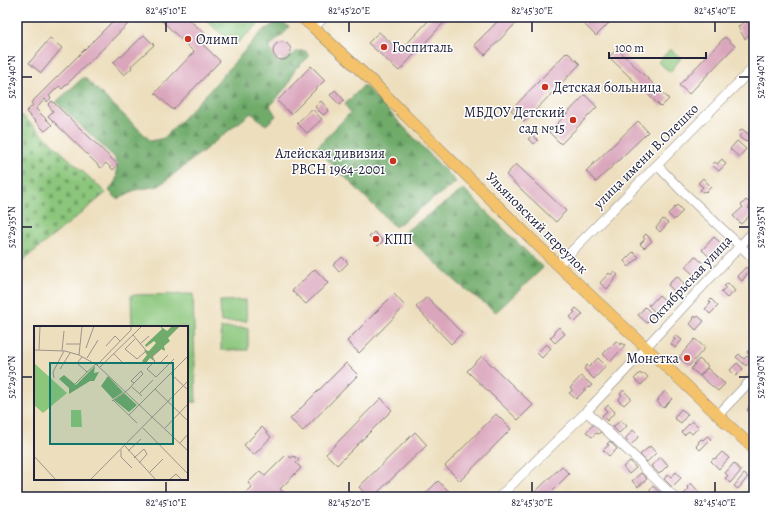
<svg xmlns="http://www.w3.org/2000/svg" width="771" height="514" font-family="Alegreya,serif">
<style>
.forest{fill:url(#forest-firs);stroke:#496653}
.cemetery{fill:url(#cemetery-stones);stroke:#56745b}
.park{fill:url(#park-tufts);stroke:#56745b}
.pitch{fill:#8bc67b;stroke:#56745b}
.building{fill:#daa6bc}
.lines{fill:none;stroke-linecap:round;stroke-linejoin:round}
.minor-casing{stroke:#88807c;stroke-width:10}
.major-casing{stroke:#88807c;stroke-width:12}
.minor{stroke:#fff;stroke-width:9}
.major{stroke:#f3c26a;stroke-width:11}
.ticks{fill:none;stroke:#22223b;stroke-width:1.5}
.poi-dot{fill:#c8321e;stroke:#fff;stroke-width:1.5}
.labels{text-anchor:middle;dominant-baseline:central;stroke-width:3;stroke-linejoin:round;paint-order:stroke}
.poi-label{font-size:14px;fill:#22223b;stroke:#fff;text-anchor:start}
.street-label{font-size:14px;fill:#22223b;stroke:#fff}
.inset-road{fill:none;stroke:#9c938a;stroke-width:1}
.view{fill:#0f766e;fill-opacity:0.15;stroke:#0f766e;stroke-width:2}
.inset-edge{fill:none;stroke:#22223b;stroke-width:2}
.neatline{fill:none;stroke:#22223b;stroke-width:1.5}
.ticks-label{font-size:10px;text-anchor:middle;fill:#22223b}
</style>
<defs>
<pattern id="forest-firs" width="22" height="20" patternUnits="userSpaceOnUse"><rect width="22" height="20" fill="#70ab6b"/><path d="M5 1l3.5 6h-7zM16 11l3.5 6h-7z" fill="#5c8b59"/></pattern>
<pattern id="cemetery-stones" width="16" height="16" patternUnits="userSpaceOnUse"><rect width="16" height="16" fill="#8bc67b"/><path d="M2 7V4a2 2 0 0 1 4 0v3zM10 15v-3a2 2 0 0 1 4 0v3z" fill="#71a066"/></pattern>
<pattern id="park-tufts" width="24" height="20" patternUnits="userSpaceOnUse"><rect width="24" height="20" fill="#8bc67b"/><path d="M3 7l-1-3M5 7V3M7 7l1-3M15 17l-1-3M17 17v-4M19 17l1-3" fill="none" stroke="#71a066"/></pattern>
</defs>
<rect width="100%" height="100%" fill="#fff"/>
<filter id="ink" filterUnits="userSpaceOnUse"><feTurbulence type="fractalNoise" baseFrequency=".025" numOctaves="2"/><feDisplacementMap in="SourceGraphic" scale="8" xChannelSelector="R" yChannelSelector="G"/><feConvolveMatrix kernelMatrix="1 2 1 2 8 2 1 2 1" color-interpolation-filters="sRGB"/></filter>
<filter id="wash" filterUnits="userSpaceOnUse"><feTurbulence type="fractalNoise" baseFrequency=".012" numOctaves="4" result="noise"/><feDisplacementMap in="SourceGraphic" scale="16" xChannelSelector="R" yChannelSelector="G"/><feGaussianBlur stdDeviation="0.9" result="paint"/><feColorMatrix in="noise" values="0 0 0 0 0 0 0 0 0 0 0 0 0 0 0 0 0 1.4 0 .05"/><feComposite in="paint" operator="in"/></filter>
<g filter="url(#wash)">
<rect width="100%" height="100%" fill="#eddfbe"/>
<!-- forest -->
<g class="forest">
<path d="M280,20L289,27C285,35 275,39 270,48L274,58L278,64L298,51H306L309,57L295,69L288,85L270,106L276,116L266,125L251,113L159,186L135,190L117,199L109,191L116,180L117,173L115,158L56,102L84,77L151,141L164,138L211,89L261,32Z"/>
<path d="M364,85L456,182L395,227L316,148L350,113L345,104Z"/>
<path d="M464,189L543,268L496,312L460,285L403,233Z"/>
</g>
<!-- cemetery -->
<path class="cemetery" d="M17,111L106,193L17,265Z"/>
<!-- park -->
<g class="park">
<path d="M203,17H266L234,46Z"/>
<path d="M670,49L681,58L670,72L658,62Z"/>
</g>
<!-- pitch -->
<g class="pitch">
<path d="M193,294L196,402H187V327H132L131,295Z"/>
<path d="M246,300L247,321L221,322L220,301Z"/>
<rect x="221" y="328" width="27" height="22"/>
</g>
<g id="blocks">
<!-- building -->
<g class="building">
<path d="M117,17H135L62,89L59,86L49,96L51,98L47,102L45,99L36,109L52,125L45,131L26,112L33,105L31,103Z"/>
<path d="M160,17H186L205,34L198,40L220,61L173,110L155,93L194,52L159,18Z"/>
<path d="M432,17H449L399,71L368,43L379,32L400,51Z"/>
<path d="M502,17H512L517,22L485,55L474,45Z"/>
<path d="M588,17H615L596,36L584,24L589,18Z"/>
<path d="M748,17H754V30L745,39L738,27Z"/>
<path d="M144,35L154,45L131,66L132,68L124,75L113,63L120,56L121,57Z"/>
<path d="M725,37L735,46L689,94L679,85Z"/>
<path d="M50,38L62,48L41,73L29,63Z"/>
<circle cx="282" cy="51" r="9"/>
<path d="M617,49L669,99L661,107L609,57Z"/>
<path d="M567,52L580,64L524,122L511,110Z"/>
<path d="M311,66L325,80L291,114L277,101Z"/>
<path d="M335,90L344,100L340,105L330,95Z"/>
<path d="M585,95L597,107L561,144L549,132Z"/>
<path d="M52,101L118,165L113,170L106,163L101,168L48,116L53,111L48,105Z"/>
<path d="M321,101L329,110L323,115L315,107Z"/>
<path d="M312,109L322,119L307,133L297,123Z"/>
<path d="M638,121L648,132L596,182L586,171Z"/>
<path d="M742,129L751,136L746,142L739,137L741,134L739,132Z"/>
<path d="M532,135L538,140L534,144L528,139Z"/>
<path d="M737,141L746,149L739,157L730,149Z"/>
<path d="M722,159L726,164L719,171L712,165L715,162L717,164Z"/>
<path d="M516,164L566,211L556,222L506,175Z"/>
<path d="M703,178L711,187L706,192L705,191L703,192L700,190L703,187L698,183Z"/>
<path d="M746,200L751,204L748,208L753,212L741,224L733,216L743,207L741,205Z"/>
<path d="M677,205L683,211L674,220L668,214Z"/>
<path d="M663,219L668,223L660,232L656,228Z"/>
<path d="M374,232L383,241L378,246L369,237Z"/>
<path d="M646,234L652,241L644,248L640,244L645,239L643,237Z"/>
<path d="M714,237L722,244L714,252L717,255L713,260L702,250Z"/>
<path d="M633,252L639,257L629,267L624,261Z"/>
<path d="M695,256L704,264L694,275L685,267Z"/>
<path d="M342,257L348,263L339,272L333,265Z"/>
<path d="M746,267L749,271L742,281L737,276Z"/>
<path d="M315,269L328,283L306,304L292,291Z"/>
<path d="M614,271L618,275L607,289L600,283L609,273L611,275Z"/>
<path d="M677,276L684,284L678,290L680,292L677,294L668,285Z"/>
<path d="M728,283L735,291L727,298L721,292L726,287L724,286Z"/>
<path d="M394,294L405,306L359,353L347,341Z"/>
<path d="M659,295L667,302L656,313L648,305L649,304L650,305Z"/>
<path d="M427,297L462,333L451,344L416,307Z"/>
<path d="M711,299L718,306L710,314L705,309L711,303L709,301Z"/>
<path d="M645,307L654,316L647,323L638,315Z"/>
<path d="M576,308L583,314L575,322L570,317L575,312L573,311Z"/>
<path d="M695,316L696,318L698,316L704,321L696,330L690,324L694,319L693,318Z"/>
<path d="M559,327L565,334L555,343L550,338L555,333L554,332Z"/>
<path d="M676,335L682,340L675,348L671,344L675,339L673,338Z"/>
<path d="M695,339L705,348L689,366L679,357Z"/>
<path d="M616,341L621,345L622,343L625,345L611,361L603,354Z"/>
<path d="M546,344L551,348L542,358L537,353Z"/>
<path d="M754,345V358L747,352Z"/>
<path d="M739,354L744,359L747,356L751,360L746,366L736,357Z"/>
<path d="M482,356L533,405L518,420L467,371Z"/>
<path d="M598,358L606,366L594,379L584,369L587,365L589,367Z"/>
<path d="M699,359L708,366L700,376L691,369Z"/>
<path d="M346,363L358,375L303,431L290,419Z"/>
<path d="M737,363L743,369L736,376L730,370Z"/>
<path d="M707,368L725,384L718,391L700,376Z"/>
<path d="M640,373L642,375L644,373L648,377L641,385L634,379Z"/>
<path d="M581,376L592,385L589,388L588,387L576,399L569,393L573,390L570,388Z"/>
<path d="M623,390L631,398L624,405L618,400L622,395L620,394Z"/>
<path d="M665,391L672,399L663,408L657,401L659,400L658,399Z"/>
<path d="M381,398L392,410L337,465L326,454Z"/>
<path d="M754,402V416L747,410Z"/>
<path d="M608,405L615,412L607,421L602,416L607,411L605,409Z"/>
<path d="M681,409L688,414L681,423L674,418Z"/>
<path d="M496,414L511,429L460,481L445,466Z"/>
<path d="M621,420L627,426L619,433L613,427Z"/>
<path d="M692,421L699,427L692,434L689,431L684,435L681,432Z"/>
<path d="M594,424L601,432L598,434L596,433L592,437L586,432Z"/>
<path d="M262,427L271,437L254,455L244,445Z"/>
<path d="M633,430L639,436L631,445L625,439Z"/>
<path d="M415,432L427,445L373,497H368L359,487Z"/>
<path d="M707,436L711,439L700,450L696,446L699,443L698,442L701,439L703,440Z"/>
<path d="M610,441L617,449L609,456L603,450L609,445L607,444Z"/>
<path d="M650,446L656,453L647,462L640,455Z"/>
<path d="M722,452L729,458L719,469L711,461L714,458L715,459Z"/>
<path d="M287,454L291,458L294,456L299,460L296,463L301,468L280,489L284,493L280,497H246L244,495L252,487L248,483L260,471L265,476Z"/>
<path d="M661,457L668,465L659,474L651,466Z"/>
<path d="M630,461L636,468L629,474L623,467Z"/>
<path d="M734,463L741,471L730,483L725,478L728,476L725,473Z"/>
<path d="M562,466L569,474L546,497H540L535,492Z"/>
<path d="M676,472L681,478L672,487L664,479L668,474L671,477Z"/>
<path d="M641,473L647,479L638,487L632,481Z"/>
<path d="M744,474L748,477L738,489L734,486Z"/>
<path d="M438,481L452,494L448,497H422Z"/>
<path d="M691,483L699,492L694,497H684L683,495L689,489L687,487Z"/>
<path d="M653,486L665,497H654L649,492Z"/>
</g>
</g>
</g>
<g filter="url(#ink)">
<use href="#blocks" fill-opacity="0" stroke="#88807c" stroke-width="1"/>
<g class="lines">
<defs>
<g id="minor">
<path d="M314,28L324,17"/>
<path d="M657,165L680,189L754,259"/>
<path d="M558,265L754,67"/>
<path d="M586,411L641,463L645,469L674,497"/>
<path d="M718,415L754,377"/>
<path d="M499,497L583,415L640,355L646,347L754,231"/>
</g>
<path id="major" d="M301,17L314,28L374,83L406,116L558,265L754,449"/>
</defs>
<!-- minor casing -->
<use href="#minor" class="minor-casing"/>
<!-- major casing -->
<use href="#major" class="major-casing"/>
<!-- minor -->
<use href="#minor" class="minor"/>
<!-- major -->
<use href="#major" class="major"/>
</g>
</g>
<!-- ticks -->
<path class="ticks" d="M166,22V32M349,22V32M532,22V32M715,22V32M22,77H32M739,77H749M22,227H32M739,227H749M22,377H32M739,377H749M166,482V492M349,482V492M532,482V492M715,482V492"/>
<!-- markers -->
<g class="poi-dot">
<circle cx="188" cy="39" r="4"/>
<circle cx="384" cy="47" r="4"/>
<circle cx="545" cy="87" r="4"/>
<circle cx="573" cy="120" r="4"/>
<circle cx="393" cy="161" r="4"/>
<circle cx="376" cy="239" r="4"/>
<circle cx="687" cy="358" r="4"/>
</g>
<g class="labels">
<!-- poi labels -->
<g class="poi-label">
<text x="196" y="39">Олимп</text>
<text x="392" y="47">Госпиталь</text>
<text x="553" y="87">Детская больница</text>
<text x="565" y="112" text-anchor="end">МБДОУ Детский<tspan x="565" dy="16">сад №15</tspan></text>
<text x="385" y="153" text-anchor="end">Алейская дивизия<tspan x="385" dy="16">РВСН 1964-2001</tspan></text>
<text x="384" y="239">КПП</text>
<text x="679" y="358" text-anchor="end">Монетка</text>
</g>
<!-- street labels -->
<g class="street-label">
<text transform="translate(646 156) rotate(-45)">улица имени В.Олешко</text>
<text transform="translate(537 223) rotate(45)">Ульяновский переулок</text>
<text transform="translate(690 280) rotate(-47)">Октябрьская улица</text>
</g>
</g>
<!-- overview -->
<g transform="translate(34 326)">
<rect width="154" height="154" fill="#eddfbe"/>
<path d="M126,0L133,5L138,0H146L134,12L136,15L130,20L131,25L127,23L119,30L120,35L116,32L111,38L108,35L113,29L110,24L115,25L122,17L120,15L112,21L111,19L128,3ZM61,40L60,47L65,46L60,55H56L35,68V62L25,53L30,49L42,59ZM74,50L89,66L79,73L67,60ZM90,67L103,79L95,86L80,74Z" fill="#70ab6b"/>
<path d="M0,37L33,67L9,87L0,79Z" fill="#8bc67b"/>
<path d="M37,84H47L48,101H37Z" fill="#8bc67b"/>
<path class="inset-road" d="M99,9L121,35L113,43L122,51L140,33M101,13L91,23L103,33L112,25M32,18H46M106,18L115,10M72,20L81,10L86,15M52,22L60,0M0,24L31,25L45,29L63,39L154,125M5,24L6,0M28,25L30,5M80,28L89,37M45,29L48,0M48,31L43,37L53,46L62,38M118,31L127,23M53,32L64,14M125,38L134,29M63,39L97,4V0M66,41L108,0M26,43L36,27M136,47L154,64M20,52L19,46L30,25M41,58L53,46M98,61L108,70M121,63L154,95M105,68L119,54M79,74L103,97M78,75L95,63L100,57L97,55L107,45L109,48L100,57M95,89L154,30M109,102L154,148M131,102L154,78M146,117L154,108M91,120L122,154M87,124V131L98,142M94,125L107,113M0,130L22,154M100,132L110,123L113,128L105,137M115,147L129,133M56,154L154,55M135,154L142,148L148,154"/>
<path class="view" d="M16,37H139V118H16Z"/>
<rect width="154" height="154" class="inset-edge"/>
</g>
<!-- margin -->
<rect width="771" height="514" fill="none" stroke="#fff" stroke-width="44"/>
<!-- scale -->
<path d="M609 52v6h97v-6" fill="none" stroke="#22223b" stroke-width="2"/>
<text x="615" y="52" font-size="12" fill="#22223b" stroke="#ffffff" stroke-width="3" paint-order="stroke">100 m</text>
<rect x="22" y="22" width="727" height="470" class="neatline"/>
<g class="ticks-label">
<text x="166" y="14">82°45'10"E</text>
<text x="349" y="14">82°45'20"E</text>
<text x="532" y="14">82°45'30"E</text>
<text x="715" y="14">82°45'40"E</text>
<text transform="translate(11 77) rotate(-90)" y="4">52°29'40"N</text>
<text transform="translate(760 77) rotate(-90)" y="4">52°29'40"N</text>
<text transform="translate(11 227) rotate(-90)" y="4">52°29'35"N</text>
<text transform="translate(760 227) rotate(-90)" y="4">52°29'35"N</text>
<text transform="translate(11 377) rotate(-90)" y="4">52°29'30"N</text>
<text transform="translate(760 377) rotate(-90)" y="4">52°29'30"N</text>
<text x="166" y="506">82°45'10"E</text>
<text x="349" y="506">82°45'20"E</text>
<text x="532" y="506">82°45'30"E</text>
<text x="715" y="506">82°45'40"E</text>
</g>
</svg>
